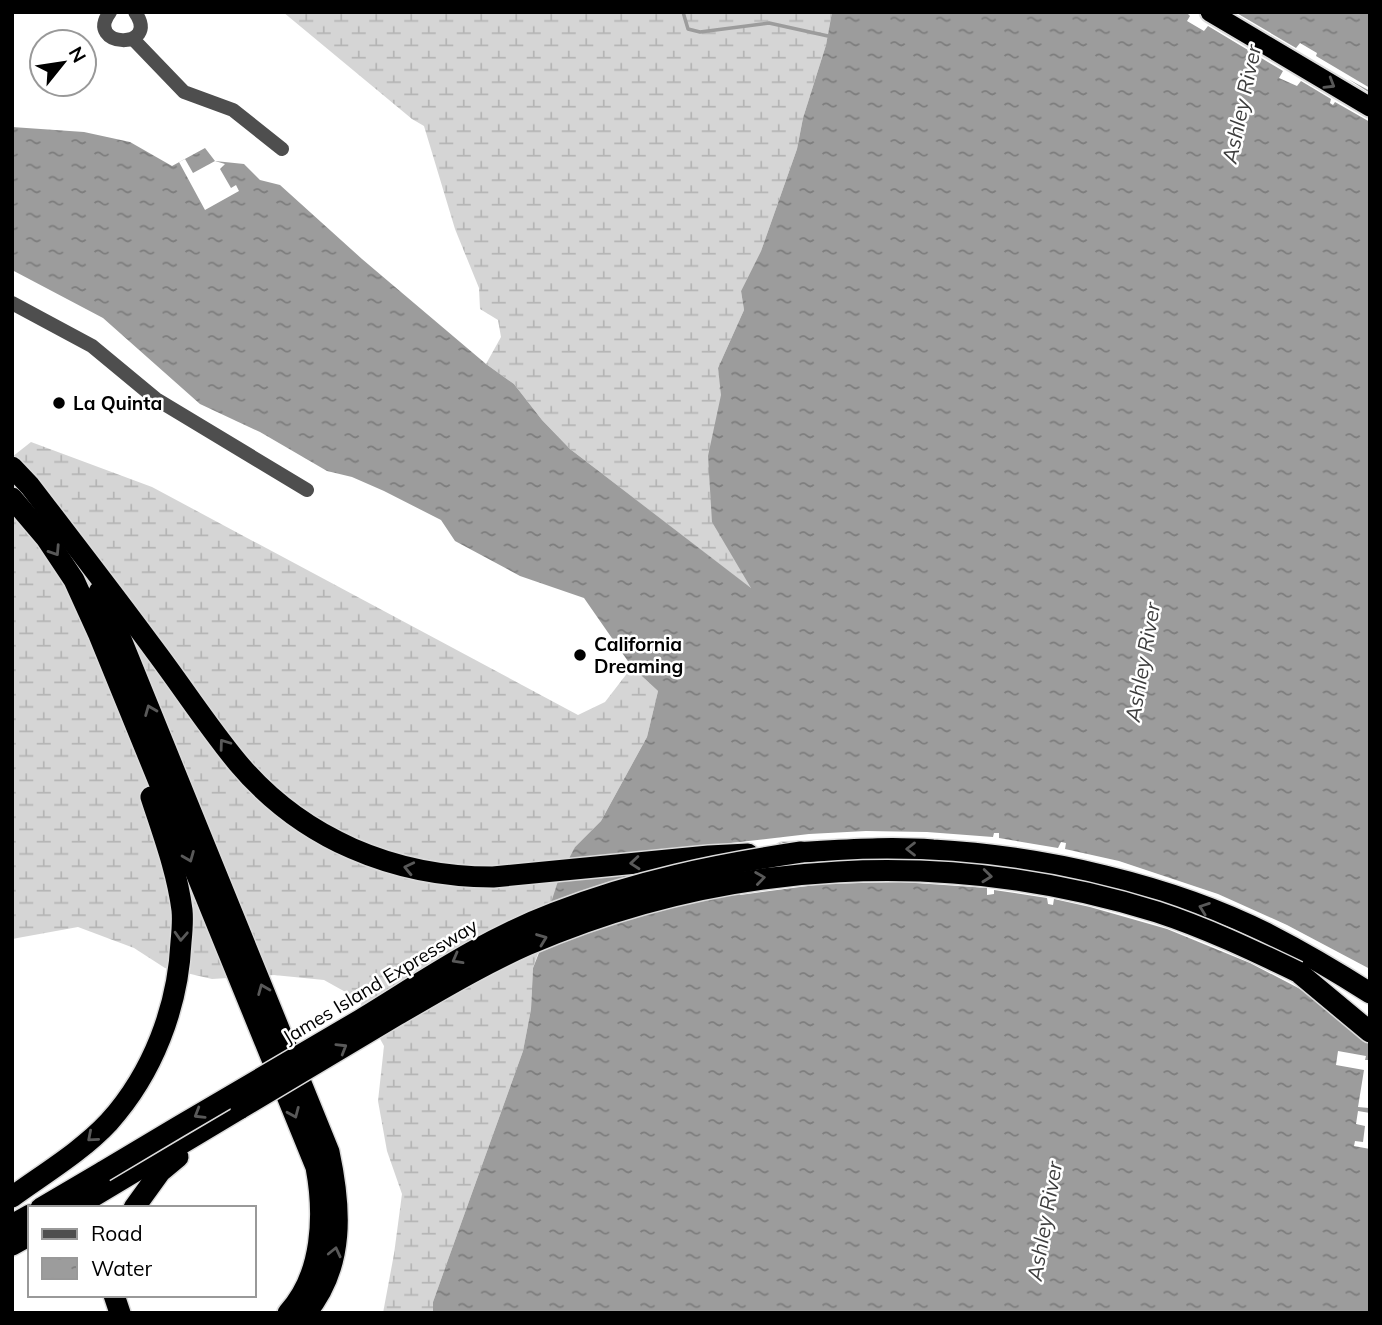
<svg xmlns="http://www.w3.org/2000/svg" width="1382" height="1325" font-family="Mulish,sans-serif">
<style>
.wetland{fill:url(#wetland-marsh)}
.water{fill:url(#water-ripples)}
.pier{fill:#fff}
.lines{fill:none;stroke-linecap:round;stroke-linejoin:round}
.stream{stroke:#9c9c9c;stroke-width:3.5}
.trunk-casing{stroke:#dbdbdb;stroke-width:23}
.motorway-casing{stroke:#dbdbdb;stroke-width:24}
.minor{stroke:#4e4e4e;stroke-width:14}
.trunk{stroke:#000;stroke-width:19}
.motorway{stroke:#000;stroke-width:21}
.motorway-bridge-casing{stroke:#dbdbdb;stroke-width:24;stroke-linecap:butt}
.motorway-bridge{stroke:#000;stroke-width:21}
.oneway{stroke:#595959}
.poi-dot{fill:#000;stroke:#fff;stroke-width:2.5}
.labels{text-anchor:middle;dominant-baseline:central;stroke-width:5;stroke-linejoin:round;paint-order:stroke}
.poi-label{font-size:19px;font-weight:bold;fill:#000;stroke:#fff;text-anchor:start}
.street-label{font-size:19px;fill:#000;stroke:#fff}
.water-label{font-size:21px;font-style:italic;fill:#3d3d3d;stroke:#fff}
</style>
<defs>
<pattern id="wetland-marsh" width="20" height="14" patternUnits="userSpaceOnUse" patternTransform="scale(1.75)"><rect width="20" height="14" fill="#d5d5d5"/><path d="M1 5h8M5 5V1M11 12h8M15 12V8" fill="none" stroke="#b5b5b5"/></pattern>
<pattern id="water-ripples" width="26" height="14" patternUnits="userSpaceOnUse" patternTransform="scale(1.75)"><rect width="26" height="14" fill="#9c9c9c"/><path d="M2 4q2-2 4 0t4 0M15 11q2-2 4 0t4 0" fill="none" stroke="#7d7d7d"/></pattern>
</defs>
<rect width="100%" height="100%" fill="#fff"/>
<!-- wetland -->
<g class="wetland">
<path d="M283,12H832L826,45L803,118L797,149L761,251L741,291L744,310L718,368L753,590L570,449L542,420L514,384L486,364L501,337L498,320L480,309L479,288L455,229L424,126L412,119Z"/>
<path d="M31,442L152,487L578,715L605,702L632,667L658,691L647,737L601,821L575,847L533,968L531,1009L523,1051L449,1257L433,1302V1313H383L394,1254L402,1194L387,1151L378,1101L384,1046L358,999L324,980L274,975L212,979L165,968L134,948L78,927L12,939V457Z"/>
</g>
<!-- water -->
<path class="water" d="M832,12H1370V1313H433V1302L449,1257L523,1051L531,1009L533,968L544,940L549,909L559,878L575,847L601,821L647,737L658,691L632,667L584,598L520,576L455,541L441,520L384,491L352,477L327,471L260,432L200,404L103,318L12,270V127L84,132L130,142L172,166L205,148L215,161L244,164L260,180L280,185L362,259L486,364L514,384L542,420L570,449L751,588L712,522L708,456L721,395L718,368L744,310L741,291L761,251L797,149L803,118L826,45Z"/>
<!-- pier -->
<g class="pier">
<path d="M1186,12H1235L1296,48L1300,43L1317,53L1316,56L1370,88V91L1348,79L1370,93V122L1335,102L1333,105L1330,103L1331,99L1301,81L1297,86L1279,78L1283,71L1208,26L1204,31L1187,21L1190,16Z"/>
<path d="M185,159L193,173L215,161L225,164L220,169L231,188L236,185L239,191L205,210L179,162Z"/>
<path d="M866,831L927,832L993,837L994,833H999V838L1058,848L1061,842L1066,843L1065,849L1119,861L1218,894L1287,925L1370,969V1041L1304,991L1250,963L1167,929L1090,907L1054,899L1053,905L1048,904L1047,898L994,890V894L987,895V888L901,882L823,884L740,895L731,843L809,834Z"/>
<path d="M1338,1051L1366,1056L1365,1060H1370L1369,1108L1358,1107L1364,1070L1336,1065Z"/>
<path d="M1358,1111L1370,1113V1149L1354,1146L1355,1141L1363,1142L1365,1126L1356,1124Z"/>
</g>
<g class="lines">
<!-- stream -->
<path class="stream" d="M683,12L688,29L700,32L769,23L828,36"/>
<defs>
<path id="trunk" d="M1210,12L1370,107"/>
<g id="motorway">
<path d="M12,467L30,486C72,541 115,596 156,652C183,688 209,728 238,763C302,839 394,877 493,877L709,856L748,854"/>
<path d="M12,498L46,538L74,580L99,635L316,1167C325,1215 323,1275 288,1313"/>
<path d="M99,592L114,622L329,1152C341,1208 345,1266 306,1313"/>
<path d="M784,853C834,851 884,846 933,850C1042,856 1171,885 1268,934C1303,952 1337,972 1370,993"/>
<path d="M1298,972L1370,1032"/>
<path d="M12,1197C45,1173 82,1151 109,1122C153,1073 178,1007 181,942C182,932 183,920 182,910C177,871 163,834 151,797"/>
<path d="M41,1208L104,1171"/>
<path d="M74,1208L241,1108"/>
<path d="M134,1208L160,1172L178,1157"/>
<path d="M12,1225L30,1215"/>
<path d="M12,1245L30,1235"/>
<path d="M114,1295L120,1313"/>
</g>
</defs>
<!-- trunk casing -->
<use href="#trunk" class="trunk-casing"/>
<!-- motorway casing -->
<use href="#motorway" class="motorway-casing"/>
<!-- minor -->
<g class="minor">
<path d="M110,12C83,48 162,51 135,12"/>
<path d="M133,39L184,92L233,110L282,149"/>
<path d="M12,303L92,346L156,399L307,490"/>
</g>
<!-- trunk -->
<use href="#trunk" class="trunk"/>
<!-- motorway -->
<use href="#motorway" class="motorway"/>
<defs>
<g id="motorway-bridge">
<path d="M241,1108C293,1077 345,1046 397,1015C439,991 482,965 527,945C726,859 949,847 1157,912C1206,928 1252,950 1298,972"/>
<path d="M104,1171C189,1120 275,1070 360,1020C424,981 483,940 554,913C636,881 715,865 801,852"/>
</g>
</defs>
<!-- motorway-bridge casing -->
<use href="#motorway-bridge" class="motorway-bridge-casing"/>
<!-- motorway-bridge -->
<use href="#motorway-bridge" class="motorway-bridge"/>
</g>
<!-- one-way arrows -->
<defs><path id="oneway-chevron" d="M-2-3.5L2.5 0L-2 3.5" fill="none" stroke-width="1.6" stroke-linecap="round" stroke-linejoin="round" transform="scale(1.75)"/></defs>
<g class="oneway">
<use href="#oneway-chevron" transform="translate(1330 84) rotate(31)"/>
<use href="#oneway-chevron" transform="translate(55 551) rotate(57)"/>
<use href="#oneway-chevron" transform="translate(150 710) rotate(-112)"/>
<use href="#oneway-chevron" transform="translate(224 744) rotate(-126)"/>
<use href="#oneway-chevron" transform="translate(911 849) rotate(-180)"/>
<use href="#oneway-chevron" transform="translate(189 857) rotate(68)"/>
<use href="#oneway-chevron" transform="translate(635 863) rotate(175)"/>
<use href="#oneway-chevron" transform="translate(409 868) rotate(-167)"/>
<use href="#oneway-chevron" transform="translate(987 876) rotate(6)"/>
<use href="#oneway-chevron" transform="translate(760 878) rotate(-8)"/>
<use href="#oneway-chevron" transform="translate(1204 908) rotate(-160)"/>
<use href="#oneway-chevron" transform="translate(181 936) rotate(93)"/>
<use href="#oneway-chevron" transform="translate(542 939) rotate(-21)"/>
<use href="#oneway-chevron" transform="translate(457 959) rotate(151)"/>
<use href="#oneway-chevron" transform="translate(263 989) rotate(-112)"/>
<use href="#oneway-chevron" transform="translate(342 1048) rotate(-31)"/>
<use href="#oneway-chevron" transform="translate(294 1113) rotate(67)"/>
<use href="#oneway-chevron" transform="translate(199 1114) rotate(149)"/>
<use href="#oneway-chevron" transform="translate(92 1137) rotate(139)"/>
<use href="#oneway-chevron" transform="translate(335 1252) rotate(-77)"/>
</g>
<!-- markers -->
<g class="poi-dot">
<circle cx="59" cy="403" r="7"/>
<circle cx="580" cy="655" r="7"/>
</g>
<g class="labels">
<!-- poi labels -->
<g class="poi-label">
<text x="73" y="403">La Quinta</text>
<text x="594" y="644">California<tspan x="594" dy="22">Dreaming</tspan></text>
</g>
<!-- street labels -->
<g class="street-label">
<text transform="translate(380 981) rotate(-31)">James Island Expressway</text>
</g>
<!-- water labels -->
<g class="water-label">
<text transform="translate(1241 104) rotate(-78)">Ashley River</text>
<text transform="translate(1142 662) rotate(-80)">Ashley River</text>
<text transform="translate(1044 1221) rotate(-80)">Ashley River</text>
</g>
</g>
<!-- border -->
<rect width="1382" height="1325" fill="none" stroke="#000000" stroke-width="28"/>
<!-- legend -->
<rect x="28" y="1206" width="228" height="91" fill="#ffffff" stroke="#999999" stroke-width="2"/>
<rect x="42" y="1229" width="35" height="10" fill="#4e4e4e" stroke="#999999" stroke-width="2"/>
<text x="91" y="1241" font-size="21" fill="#000000">Road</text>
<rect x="42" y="1258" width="35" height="21" fill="url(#water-ripples)" stroke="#999999" stroke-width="2"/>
<text x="91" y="1276" font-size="21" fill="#000000">Water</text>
<!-- north arrow -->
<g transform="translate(63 63) rotate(60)"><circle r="33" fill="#ffffff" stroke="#999999" stroke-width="2"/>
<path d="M0-5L12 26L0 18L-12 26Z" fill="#000000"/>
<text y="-10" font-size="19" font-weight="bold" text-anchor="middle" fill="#000000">N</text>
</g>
</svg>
